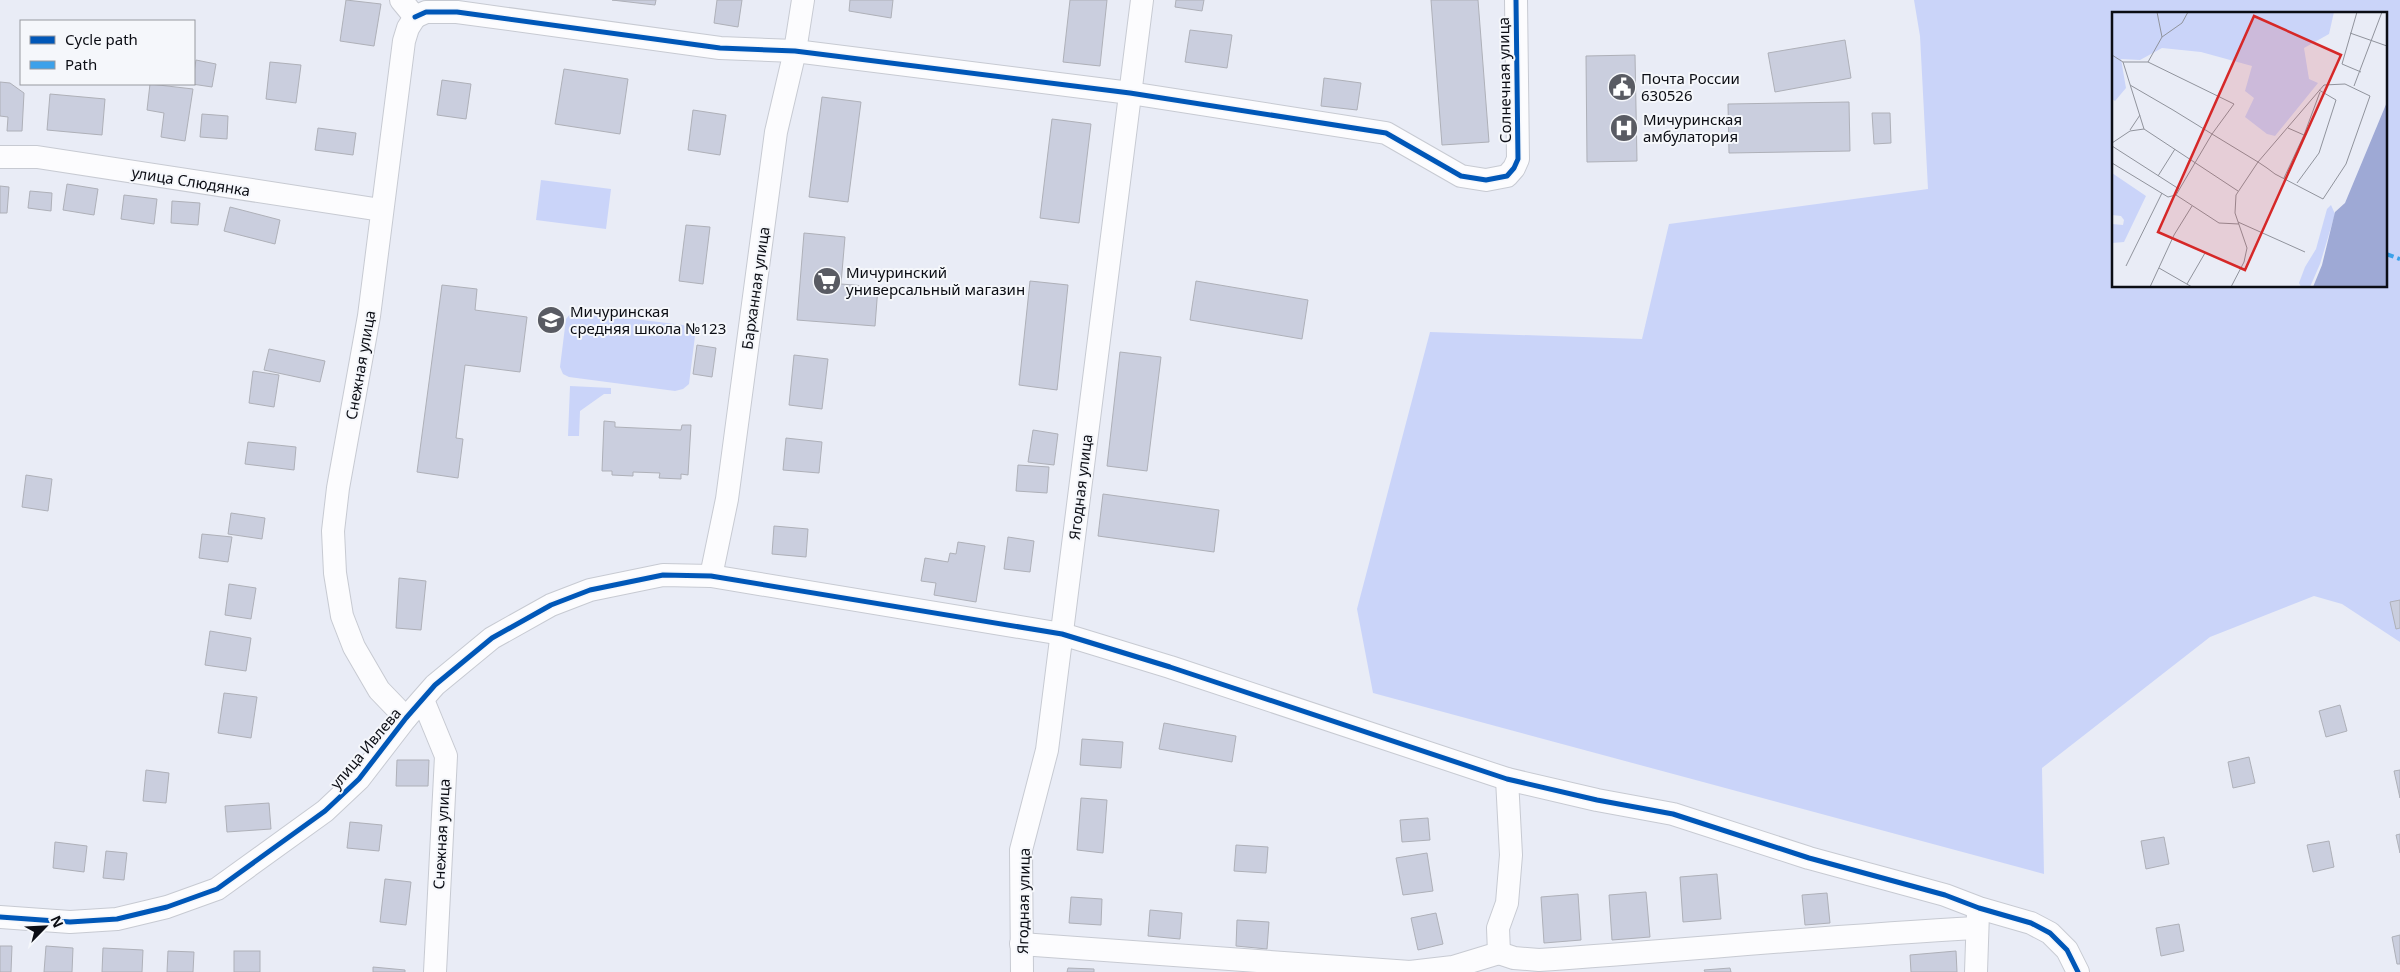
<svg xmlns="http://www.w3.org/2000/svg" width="2400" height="972" font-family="'Noto Sans',sans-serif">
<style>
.green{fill:#cad4f9;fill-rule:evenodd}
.building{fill:#cacede;stroke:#aeb0b8}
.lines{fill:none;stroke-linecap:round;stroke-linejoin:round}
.minor-casing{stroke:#c7cad2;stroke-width:24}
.minor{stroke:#fcfcfe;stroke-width:22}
.quiet{stroke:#3ca1ea;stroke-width:4;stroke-dasharray:8 4;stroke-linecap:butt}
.cycleway-casing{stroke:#f5f7fb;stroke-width:8}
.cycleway{stroke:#0057b8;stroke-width:5}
.labels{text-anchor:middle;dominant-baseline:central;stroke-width:4;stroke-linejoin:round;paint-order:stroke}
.poi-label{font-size:15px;fill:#0b0d14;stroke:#f5f7fb;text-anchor:start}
.street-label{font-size:15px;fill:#0b0d14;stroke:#f5f7fb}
.inset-road{fill:none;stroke:#90939c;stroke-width:1}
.view{fill:#d62828;fill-opacity:0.15;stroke:#d62828;stroke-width:2.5}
.inset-edge{fill:none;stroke:#0b0d14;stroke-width:2.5}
</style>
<rect width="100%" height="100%" fill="#e9ecf6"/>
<!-- green -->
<g class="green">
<path d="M1914,0H2400V642L2342,604L2314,596L2210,637L2042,768L2044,874L1373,693L1357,609L1430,332L1642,339L1669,224L1928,189L1920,36ZM2114,14H2386V286H2114Z"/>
<path d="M541,180L611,189L606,229L536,220Z"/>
<path d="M578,312L683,325L691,329L695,336L689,384L683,389L675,391L569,377L563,374L560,367L566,319L571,313Z"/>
<path d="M570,386L611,388V394H604L580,411L579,436H568Z"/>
</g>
<!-- building -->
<g class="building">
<path d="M346,0L381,4L374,46L340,41Z"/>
<path d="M612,0H656L655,5Z"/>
<path d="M717,0H742L738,27L714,23Z"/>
<path d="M850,0H893L891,18L849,11Z"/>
<path d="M1070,0H1107L1100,66L1063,62Z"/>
<path d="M1176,0H1204L1202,11L1175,7Z"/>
<path d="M1431,0H1478L1489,142L1442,145Z"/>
<path d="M1190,30L1232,35L1227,68L1185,62Z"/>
<path d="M1845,40L1851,78L1775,92L1768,53Z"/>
<path d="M1635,55L1637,161L1587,162L1586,56Z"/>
<path d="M196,60L216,64L212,87L192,84Z"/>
<path d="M270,62L301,65L296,103L266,99Z"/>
<path d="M564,69L628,79L620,134L555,124Z"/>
<path d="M1324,78L1361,83L1357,110L1321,106Z"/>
<path d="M442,80L471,84L466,119L437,115Z"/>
<path d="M0,82L10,83L24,93L22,131H7L8,117L0,116Z"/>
<path d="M150,84L193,89L185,141L161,137L164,113L147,110Z"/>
<path d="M50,94L105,99L102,135L47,130Z"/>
<path d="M822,97L861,102L848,202L809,197Z"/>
<path d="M1849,102L1850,151L1729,153L1728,104Z"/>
<path d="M693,110L726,115L720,155L688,150Z"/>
<path d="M1872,113H1890L1891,143L1874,144Z"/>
<path d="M202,114L228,116L227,139L200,137Z"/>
<path d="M1052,119L1091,124L1079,223L1040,218Z"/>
<path d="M318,128L356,133L353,155L315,150Z"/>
<path d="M67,184L98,189L94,215L63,210Z"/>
<path d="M0,186L9,187L7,213H0Z"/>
<path d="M30,191L52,193L51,211L28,208Z"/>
<path d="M124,195L157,199L154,224L121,219Z"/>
<path d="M172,201L200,203L198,225L171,223Z"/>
<path d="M230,207L280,220L275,244L224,231Z"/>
<path d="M686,225L710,227L703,284L679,281Z"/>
<path d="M804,233L845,237L841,284L878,287L875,326L797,320Z"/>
<path d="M1030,281L1068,285L1057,390L1019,385Z"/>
<path d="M1196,281L1308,300L1302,339L1190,320Z"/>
<path d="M442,285L477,289L475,310L527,317L520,372L465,365L456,438L463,439L458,478L417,472Z"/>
<path d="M697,345L716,348L712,377L693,374Z"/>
<path d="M269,349L325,361L320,382L264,370Z"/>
<path d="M1120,352L1161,357L1147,471L1107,466Z"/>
<path d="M794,355L828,359L822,409L789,405Z"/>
<path d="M253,371L279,375L274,407L249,403Z"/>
<path d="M604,421L615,422V427L681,430L682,425H691L688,475L681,474V479L659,478L660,473L633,472V476L612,475V471H602Z"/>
<path d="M1033,430L1058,434L1054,465L1028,462Z"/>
<path d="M786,438L822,442L819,473L783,470Z"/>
<path d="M248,442L296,447L294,470L245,464Z"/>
<path d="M1018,465L1049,467L1047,493L1016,491Z"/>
<path d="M26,475L52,479L48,511L22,507Z"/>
<path d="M1103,494L1219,510L1214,552L1098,536Z"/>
<path d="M231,513L265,518L262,539L228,534Z"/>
<path d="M774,526L808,529L806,557L772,554Z"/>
<path d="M202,534L232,537L228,562L199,558Z"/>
<path d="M1008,537L1034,541L1030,572L1004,569Z"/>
<path d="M958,542L985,546L976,602L934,595L936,583L921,581L925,558L948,562L950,553L956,554Z"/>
<path d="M399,578L426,581L421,630L396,628Z"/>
<path d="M229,584L256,588L251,619L225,615Z"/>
<path d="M2400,600V628L2396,629L2390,602Z"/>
<path d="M210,631L251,638L246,671L205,665Z"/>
<path d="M224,693L257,697L251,738L218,733Z"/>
<path d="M2340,705L2347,731L2326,737L2319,711Z"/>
<path d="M1164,723L1236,736L1232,762L1159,749Z"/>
<path d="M1082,739L1123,742L1121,768L1080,765Z"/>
<path d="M2249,757L2255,783L2233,788L2228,762Z"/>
<path d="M397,760H429L428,786H396Z"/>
<path d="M146,770L169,773L166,803L143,801Z"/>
<path d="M2400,770V798L2394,771Z"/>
<path d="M1081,798L1107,800L1103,853L1077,850Z"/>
<path d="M269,803L271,829L227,832L225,806Z"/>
<path d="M1428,818L1430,840L1402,842L1400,820Z"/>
<path d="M350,822L382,825L379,851L347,848Z"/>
<path d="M2400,834V853L2396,835Z"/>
<path d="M2164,837L2169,864L2146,869L2141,841Z"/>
<path d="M2329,841L2334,867L2313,872L2307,845Z"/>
<path d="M55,842L87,846L84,872L53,868Z"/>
<path d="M1236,845L1268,847L1266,873L1234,871Z"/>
<path d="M106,851L127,853L124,880L103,878Z"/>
<path d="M1427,853L1433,891L1403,895L1396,858Z"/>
<path d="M1717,874L1721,919L1683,922L1680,877Z"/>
<path d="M385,879L411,882L406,925L380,922Z"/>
<path d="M1646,892L1650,937L1612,940L1609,895Z"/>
<path d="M1827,893L1830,923L1805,925L1802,895Z"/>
<path d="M1578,894L1581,940L1544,943L1541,897Z"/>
<path d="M1071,897L1102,899L1101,925L1069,923Z"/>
<path d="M1150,910L1182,913L1180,939L1148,936Z"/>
<path d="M1436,913L1443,944L1418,950L1411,918Z"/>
<path d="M1237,920L1269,922L1267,949L1236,946Z"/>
<path d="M2179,924L2184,951L2161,956L2156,928Z"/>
<path d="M2400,935V964H2397L2392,937Z"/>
<path d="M0,946H12L11,972H0Z"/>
<path d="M46,946L73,948L72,972H44Z"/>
<path d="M103,948L143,950L142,972H102Z"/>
<path d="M168,951L194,952L193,972H167Z"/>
<rect x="234" y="951" width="26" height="21"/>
<path d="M1956,951L1957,972H1911L1910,955Z"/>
<path d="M373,967L405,970V972H373Z"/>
<path d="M1068,968L1094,969V972H1067Z"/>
<path d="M1730,968L1731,972H1705L1704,970Z"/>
</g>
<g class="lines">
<defs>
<g id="minor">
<path d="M401,0L415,17"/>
<path d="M415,17L426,12H457L720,48L795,51L1130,93L1386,133L1461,176L1486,180L1507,176L1514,168L1518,159L1516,0"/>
<path d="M0,157H37L381,210"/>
<path d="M711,576L727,499L776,132L795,51L803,0"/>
<path d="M423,700L446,756L435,972"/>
<path d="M406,718L379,690L354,647L342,616L335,573L333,531L338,488L369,316L404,41L408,28L415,17"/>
<path d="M0,917L70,922L117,919L167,907L217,889L325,811L359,779L406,718L435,685L492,638L551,605L590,590L663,575L711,576L1062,634L1170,667L1507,779L1597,800L1673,814L1809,858L1945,895L1979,908L2031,923L2050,933L2067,950L2078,972"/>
<path d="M1021,944L1410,972L1453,967L1499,953L1498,928L1507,903L1511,855L1507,779"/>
<path d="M1499,953L1514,958L1539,960C1685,950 1830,936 1976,928"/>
<path d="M1022,972L1021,850L1047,750L1142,0"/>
<path d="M1976,972L1978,913"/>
</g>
</defs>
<!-- minor casing -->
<use href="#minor" class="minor-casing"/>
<!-- minor -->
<use href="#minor" class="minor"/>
<!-- quiet -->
<path class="quiet" d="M2386,254L2400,259"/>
<defs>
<g id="cycleway">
<path d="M415,17L426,12H457L720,48L795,51L1130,93L1386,133L1461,176L1486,180L1507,176L1514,168L1518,159L1516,0"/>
<path d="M0,917L70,922L117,919L167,907L217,889L325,811L359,779L406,718L435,685L492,638L551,605L590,590L663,575L711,576L1062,634L1170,667L1507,779L1597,800L1673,814L1809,858L1945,895L1979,908L2031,923L2050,933L2067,950L2078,972"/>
</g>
</defs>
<!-- cycleway casing -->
<use href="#cycleway" class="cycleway-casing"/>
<!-- cycleway -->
<use href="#cycleway" class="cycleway"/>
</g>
<!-- icons -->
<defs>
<symbol id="civic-disc" viewBox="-11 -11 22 22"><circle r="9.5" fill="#595b63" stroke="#f5f7fb"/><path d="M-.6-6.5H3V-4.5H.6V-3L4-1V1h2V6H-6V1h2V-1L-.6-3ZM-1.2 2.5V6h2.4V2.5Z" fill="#fff"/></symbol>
<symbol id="hospital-disc" viewBox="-11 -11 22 22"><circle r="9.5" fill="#595b63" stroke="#f5f7fb"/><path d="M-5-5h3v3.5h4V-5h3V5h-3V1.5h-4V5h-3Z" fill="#fff"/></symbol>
<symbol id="supermarket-disc" viewBox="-11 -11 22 22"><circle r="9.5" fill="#595b63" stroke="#f5f7fb"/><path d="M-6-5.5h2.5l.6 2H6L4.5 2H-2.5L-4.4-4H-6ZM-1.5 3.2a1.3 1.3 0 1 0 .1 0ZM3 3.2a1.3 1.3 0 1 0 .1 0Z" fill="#fff"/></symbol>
<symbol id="school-disc" viewBox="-11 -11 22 22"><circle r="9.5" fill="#595b63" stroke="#f5f7fb"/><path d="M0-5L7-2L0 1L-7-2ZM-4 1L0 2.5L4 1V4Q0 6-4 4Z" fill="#fff"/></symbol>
</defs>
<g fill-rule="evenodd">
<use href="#civic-disc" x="1606" y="71" width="32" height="32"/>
<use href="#hospital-disc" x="1608" y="112" width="32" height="32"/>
<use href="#supermarket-disc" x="811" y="265" width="32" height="32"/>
<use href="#school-disc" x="535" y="304" width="32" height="32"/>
</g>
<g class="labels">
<!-- poi labels -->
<g class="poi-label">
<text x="1641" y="78">Почта России<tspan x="1641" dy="17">630526</tspan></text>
<text x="1643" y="119">Мичуринская<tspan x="1643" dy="17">амбулатория</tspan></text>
<text x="846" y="272">Мичуринский<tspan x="846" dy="17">универсальный магазин</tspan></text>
<text x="570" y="311">Мичуринская<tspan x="570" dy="17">средняя школа №123</tspan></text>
</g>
<!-- street labels -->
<g class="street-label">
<text transform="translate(1504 80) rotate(-91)">Солнечная улица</text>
<text transform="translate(191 181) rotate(9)">улица Слюдянка</text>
<text transform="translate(755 288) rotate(-82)">Барханная улица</text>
<text transform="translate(360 365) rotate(-80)">Снежная улица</text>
<text transform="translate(1080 487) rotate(-83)">Ягодная улица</text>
<text transform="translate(365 748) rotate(-50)">улица Ивлева</text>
<text transform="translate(441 834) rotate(-87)">Снежная улица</text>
<text transform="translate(1023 901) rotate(-89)">Ягодная улица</text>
</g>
</g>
<!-- overview -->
<g transform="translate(2112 12)">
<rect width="275" height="275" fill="#e9ecf6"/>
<path d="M0,0H222L217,22L192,36L197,67L206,71L163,124L155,122L133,105L142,86L133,79L140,54L89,40L50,36L28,48L9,47L14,76L3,89L0,87ZM0,161L34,184L12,230L0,231V212L11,213L12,208L9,204L0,203ZM219,193L223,202L208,252L198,275H189L187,271L193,255L204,237L215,197Z" fill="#cad4f9"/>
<path d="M275,90V275H201L210,253L223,200L233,191Z" fill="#9ea9d5"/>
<path class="inset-road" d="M45,0L50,25M245,0L230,52L249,60M238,21L275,34M0,43L11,50H36M11,50L32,117L126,179M36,50L122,92L100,122L64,183M36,50L50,25L70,11L76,0M18,73L61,98L100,122L146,150L155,156L163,162L211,187L234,152L258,84L233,72L212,73L146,150L124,183L123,201L135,236L132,250L119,275M242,74L270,0M18,118L28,103M192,123L208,80M0,131L18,119L32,117M0,134L67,177M0,151L56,185L64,183M46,164L63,137M172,166L192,123L176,116M185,171L207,141L224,88L207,78M64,183L107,211L127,212M126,210L193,240M14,254L50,181M47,256L80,275M75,272L93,241M38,275L62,223L80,194"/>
<path class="view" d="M142,4L229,43L133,258L46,220Z"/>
<rect width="275" height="275" class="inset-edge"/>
</g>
<!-- legend -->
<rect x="20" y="20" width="175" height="65" fill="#f5f7fb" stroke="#97999f"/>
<rect x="30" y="36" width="25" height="8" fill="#0057b8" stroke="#97999f"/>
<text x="65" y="45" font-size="15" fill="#0b0d14">Cycle path</text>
<rect x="30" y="61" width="25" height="8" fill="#3ca1ea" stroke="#97999f"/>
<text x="65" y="70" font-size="15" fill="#0b0d14">Path</text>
<!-- north arrow -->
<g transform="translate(45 927) rotate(66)" stroke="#f5f7fb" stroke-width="4" paint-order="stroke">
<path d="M0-4L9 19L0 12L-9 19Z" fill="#0b0d14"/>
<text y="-8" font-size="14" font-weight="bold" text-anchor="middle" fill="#0b0d14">N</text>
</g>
</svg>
